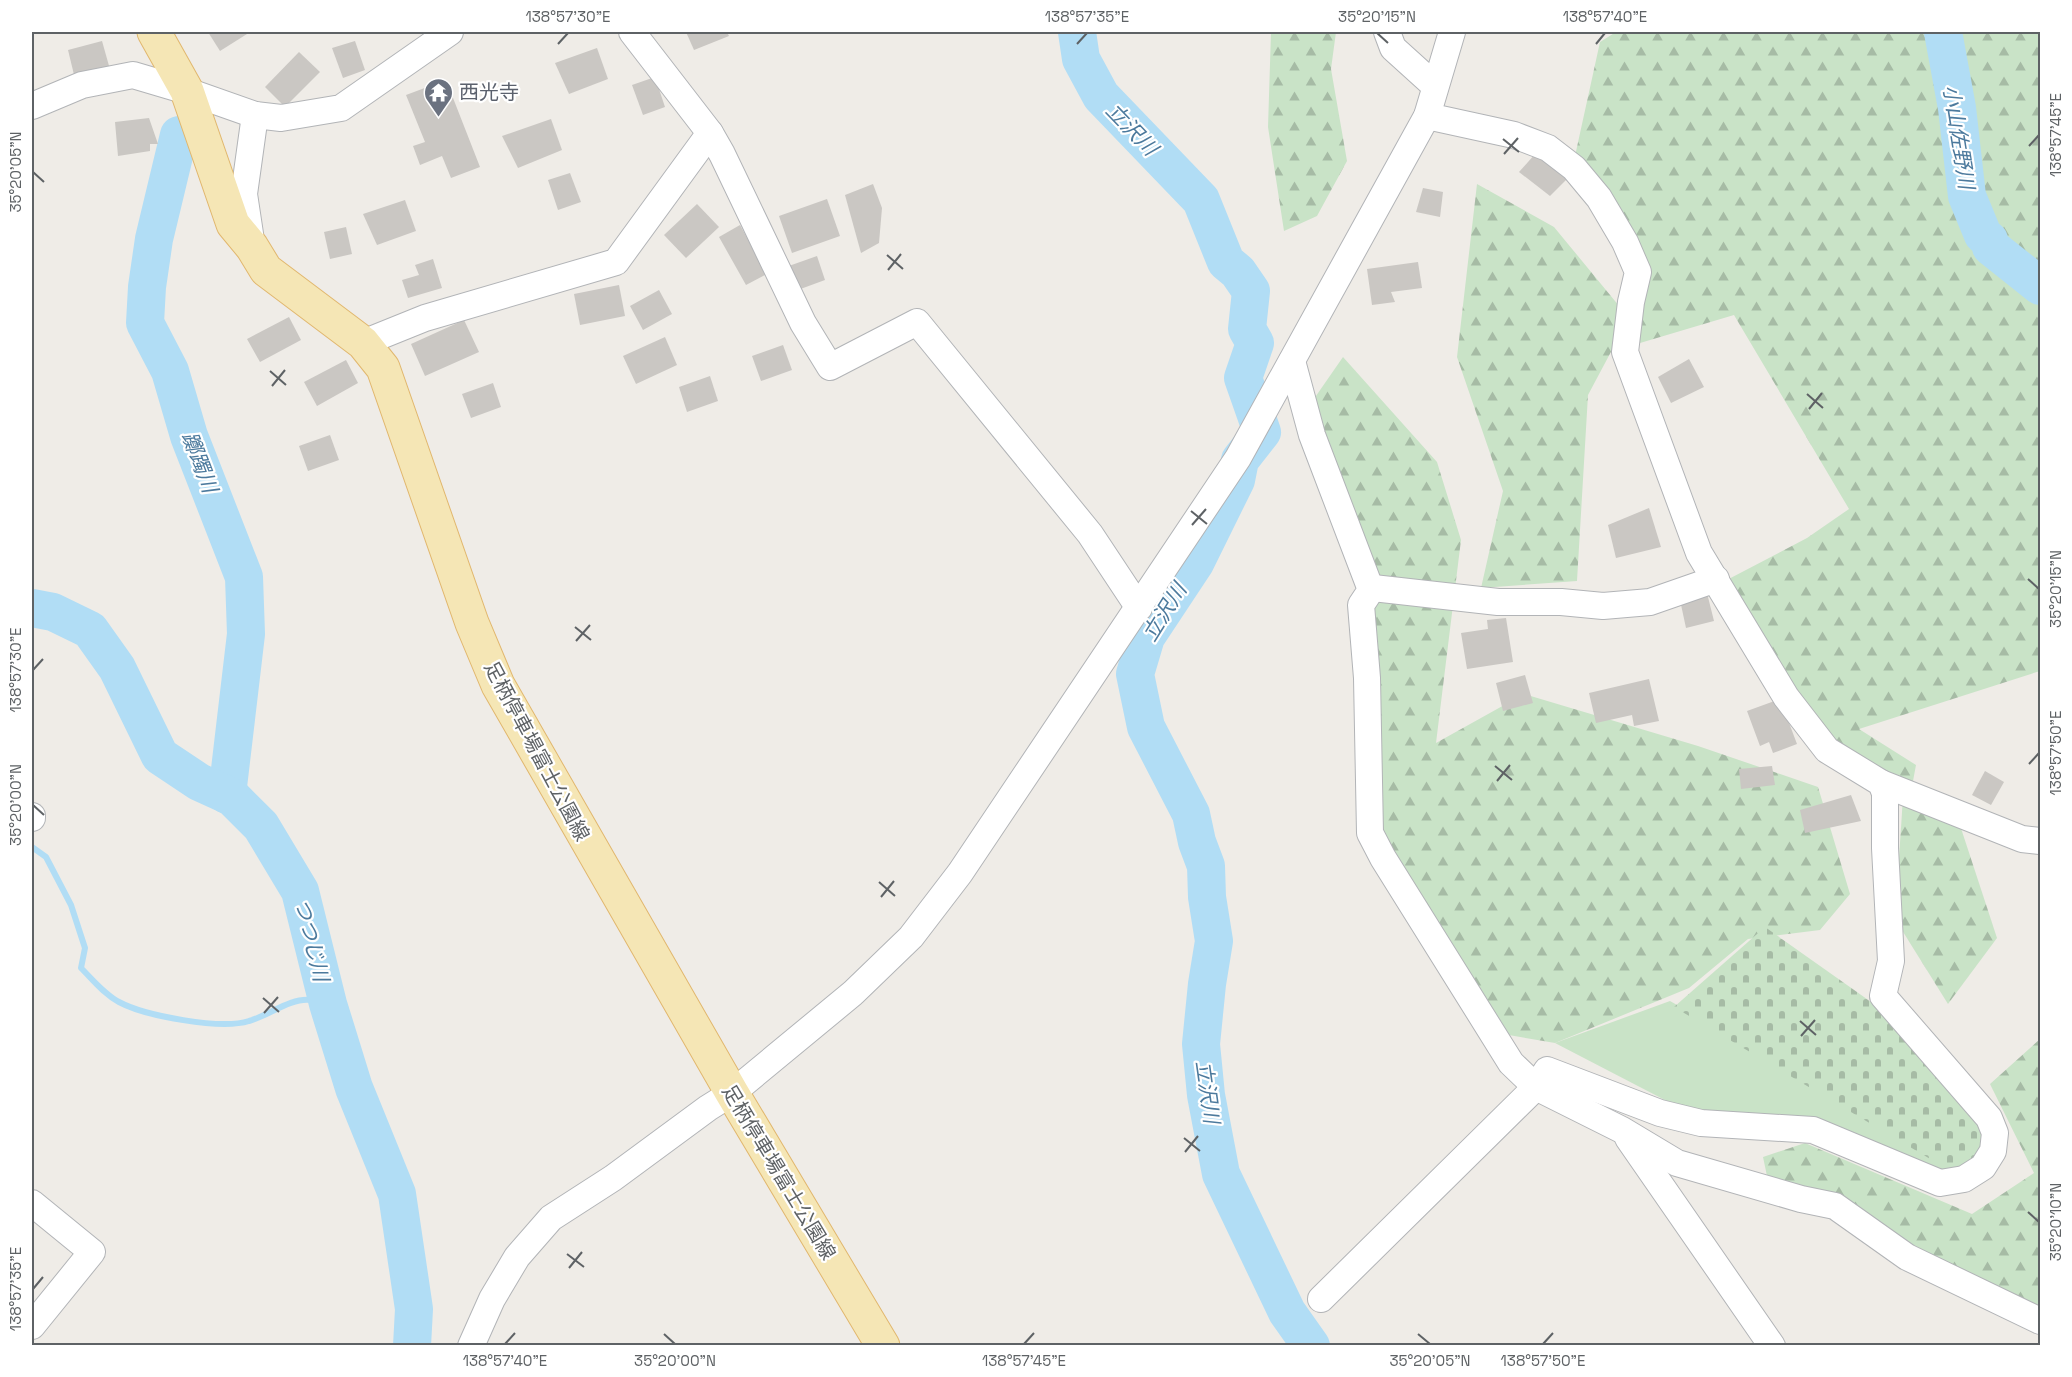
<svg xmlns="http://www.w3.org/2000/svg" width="2072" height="1377" font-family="'Space Grotesk','Noto Sans JP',sans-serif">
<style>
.green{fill:#c9e3c7}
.forest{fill:url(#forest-firs)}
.cemetery{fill:url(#cemetery-stones)}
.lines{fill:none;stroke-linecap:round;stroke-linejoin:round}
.stream{stroke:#b1ddf5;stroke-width:6}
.river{stroke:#b1ddf5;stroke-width:38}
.building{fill:#cac7c3}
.minor-casing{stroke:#b2b4b7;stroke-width:28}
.major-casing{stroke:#e1b76e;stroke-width:35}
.minor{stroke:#fff;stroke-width:26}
.major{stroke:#f5e6b5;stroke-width:33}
.ticks{fill:none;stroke:#5e6265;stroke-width:2}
.labels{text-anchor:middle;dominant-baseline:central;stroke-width:4.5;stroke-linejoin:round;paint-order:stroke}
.worship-label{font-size:20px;fill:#5b616d;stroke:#fff;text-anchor:start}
.street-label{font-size:20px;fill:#5e6265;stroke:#fff}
.water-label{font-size:21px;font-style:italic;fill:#4c7a9d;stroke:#fff}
.neatline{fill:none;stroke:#5e6265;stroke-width:2}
.ticks-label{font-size:15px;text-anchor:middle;fill:#5e6265}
</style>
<defs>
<pattern id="forest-firs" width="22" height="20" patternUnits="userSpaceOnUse" patternTransform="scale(1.5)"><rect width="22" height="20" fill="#c9e3c7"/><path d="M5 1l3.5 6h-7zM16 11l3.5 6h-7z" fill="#a6bba5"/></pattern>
<pattern id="cemetery-stones" width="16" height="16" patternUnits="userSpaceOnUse" patternTransform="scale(1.5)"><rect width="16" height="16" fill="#c9e3c7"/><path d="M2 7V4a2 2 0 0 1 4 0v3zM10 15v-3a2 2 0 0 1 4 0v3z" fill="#a6bba5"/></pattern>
</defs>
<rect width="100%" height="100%" fill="#efece7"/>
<!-- green -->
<path class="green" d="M1670,1001L1967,1170L1937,1178L1825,1130L1688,1112L1555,1043Z"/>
<!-- forest -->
<g class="forest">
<path d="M1271,32H1336L1331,69L1347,161L1317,216L1284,231L1268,127Z"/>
<path d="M1616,32H2040V671L1859,729L1916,765L1913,781L1908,785L1842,756L1721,583L1807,538L1849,509L1734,315L1630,346L1631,258L1575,156L1600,42Z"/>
<path d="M1477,184L1554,227L1629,318L1588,395L1577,581L1481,588L1503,491L1457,357Z"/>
<path d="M1343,357L1437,462L1461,540L1436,743L1524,694L1698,746L1818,787L1850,894L1820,930L1748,939L1689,988L1555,1043L1480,1030L1383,850L1373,588L1309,406Z"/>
<path d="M1903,797L1956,813L1997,938L1948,1004L1895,919Z"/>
<path d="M2040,1039V1310L1859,1217L1767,1176L1763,1157L1805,1143L1972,1214L2034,1173L1990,1084Z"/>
</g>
<!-- cemetery -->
<path class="cemetery" d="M1765,927L1881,1009L1995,1133L1964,1179L1674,1007Z"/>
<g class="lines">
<!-- stream -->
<path class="stream" d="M32,847L46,857L71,905L85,948L81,968C93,980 104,994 119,1002C145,1016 221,1030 249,1021C268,1016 290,998 310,1000C316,1001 322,1003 328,1004"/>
<!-- river -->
<g class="river">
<path d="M1077,32L1081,59L1101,96L1201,200L1226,262L1238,272L1251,291L1247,329L1255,343L1243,378L1262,432L1240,460L1236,480L1195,563L1146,637L1135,674L1146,727L1191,814L1197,842L1206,866L1207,897L1214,941L1207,984L1201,1044L1206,1095L1221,1174L1287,1312L1311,1346"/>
<path d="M1943,32L1957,108L1967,196L1983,235L1989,240L1991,247L2040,286"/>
<path d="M179,135L154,239L147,287L145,323L170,371L189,436L244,577L246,634L227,795"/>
<path d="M32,608L53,612L90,630L117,668L160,756L199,782L232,797L261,826L300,891L328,1004L354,1088L397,1194L414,1309L412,1346"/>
</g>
</g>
<!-- building -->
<g class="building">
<path d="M208,32H246L247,34L220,51Z"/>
<path d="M686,32H727L729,36L694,50Z"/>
<path d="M102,41L111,73L76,83L68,50Z"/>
<path d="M355,41L365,70L343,78L332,48Z"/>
<path d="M597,48L608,79L569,94L555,63Z"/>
<path d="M299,52L320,72L285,107L265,87Z"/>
<path d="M655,77L665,107L643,115L632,85Z"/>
<path d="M446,80L480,167L451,178L442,156L420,165L413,146L425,142L406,95Z"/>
<path d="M149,118L158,144H150V151L118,156L115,122Z"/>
<path d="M551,119L562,150L518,168L502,136Z"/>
<path d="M1536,153L1569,177L1550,196L1519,172Z"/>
<path d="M570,173L581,202L558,210L548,180Z"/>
<path d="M873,184L882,208L879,243L861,253L845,195Z"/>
<path d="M1423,188L1443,192L1440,217L1416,212Z"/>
<path d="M827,199L840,236L792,253L779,216Z"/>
<path d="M405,200L416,231L377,245L363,214Z"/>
<path d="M697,204L719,227L686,258L664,235Z"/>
<path d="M740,225L767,274L746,285L719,237Z"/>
<path d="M346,227L352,254L330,259L324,232Z"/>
<path d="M817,256L825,280L795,291L786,267Z"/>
<path d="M433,259L442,288L408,298L402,280L419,275L415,265Z"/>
<path d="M1418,262L1422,288L1391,292L1395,302L1372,305L1367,269Z"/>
<path d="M619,285L625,316L580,325L574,294Z"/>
<path d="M659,290L672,314L643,330L630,306Z"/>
<path d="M289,317L301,340L260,362L247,339Z"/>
<path d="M464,320L479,352L425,376L411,344Z"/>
<path d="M665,337L677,365L636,384L623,356Z"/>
<path d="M783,345L792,370L761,381L752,356Z"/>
<path d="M1689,359L1704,387L1671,403L1658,377Z"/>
<path d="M346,360L358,383L317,406L304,382Z"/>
<path d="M710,376L718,401L687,412L679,387Z"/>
<path d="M493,383L501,407L471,418L462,394Z"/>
<path d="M330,435L339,460L308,471L299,446Z"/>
<path d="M1649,508L1661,547L1616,558L1608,525Z"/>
<path d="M1707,593L1714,621L1686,628L1680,600Z"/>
<path d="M1506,618L1513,662L1467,669L1461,633L1488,629L1487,620Z"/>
<path d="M1525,675L1533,703L1503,711L1496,683Z"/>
<path d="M1649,679L1659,721L1634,726L1632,715L1596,723L1589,693Z"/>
<path d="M1780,699L1797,744L1773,753L1769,742L1760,746L1747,711Z"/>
<path d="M1772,766L1775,785L1741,789L1739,769Z"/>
<path d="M1985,771L2004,782L1991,805L1972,795Z"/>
<path d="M1851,795L1861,821L1805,833L1800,810Z"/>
</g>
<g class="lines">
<defs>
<g id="minor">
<path d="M1387,32L1393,48L1435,86"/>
<path d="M32,106L82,85L133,75L187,91L255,115L281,118L341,108L450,32"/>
<path d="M710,133L722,154L803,323L830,367L917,322L1090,534L1139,608"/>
<path d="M252,247L244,194L255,115"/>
<path d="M363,343L425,318L616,262L710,133L632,32"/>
<path d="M1292,361L1312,435L1371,590L1361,605L1367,678L1370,833L1383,858L1511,1063L1536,1087L1622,1130L1677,1163L1801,1199L1835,1206L1907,1257L2040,1321"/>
<path d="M1371,590L1373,588L1498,602H1561L1603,606L1650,602L1716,579"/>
<path d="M1881,783L2022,839L2040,841"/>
<path d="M32,816V818"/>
<path d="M1628,1138L1772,1346"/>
<path d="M32,1203L92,1252L32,1326"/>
<path d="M1321,1299L1536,1087L1547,1070L1660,1113L1701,1123L1813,1130L1940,1183L1964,1179L1983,1167L1993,1151L1995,1133L1989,1118L1883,996L1891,961L1885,848V793L1881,783L1827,750L1786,697L1699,553L1625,352L1631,302L1638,272L1625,242L1599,198L1574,168L1548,148L1514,135L1427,116"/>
<path d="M471,1346L492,1299L517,1257L551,1218L613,1178L708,1108L732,1093L853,993L911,937L960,873L1238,458L1427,116L1452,32"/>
</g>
<path id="major" d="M154,32L187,91L233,224L252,247L266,270L363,343L383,368L472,623L498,685L732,1093L883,1346"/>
</defs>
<!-- minor casing -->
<use href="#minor" class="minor-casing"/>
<!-- major casing -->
<use href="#major" class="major-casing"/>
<!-- minor -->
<use href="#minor" class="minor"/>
<!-- major -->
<use href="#major" class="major"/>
</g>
<!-- ticks -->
<path class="ticks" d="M1377,33L1388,43M558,44L568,33M1077,44L1087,33M1596,44L1605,33M1503,139L1519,152M2029,146L2039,135M1504,154L1518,138M33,172L44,182M887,255L903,269M888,270L901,254M270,371L286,385M272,386L285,370M1807,394L1823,408M1809,409L1822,393M1191,511L1207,524M1192,525L1206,509M2028,579L2039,589M575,627L591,640M576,641L590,625M33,670L43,659M2029,764L2039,753M1495,766L1512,780M1497,781L1510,765M33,805L44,815M879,882L895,896M881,897L894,881M263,998L279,1012M264,1013L278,997M1800,1021L1816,1035M1801,1036L1815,1020M1184,1138L1200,1151M1185,1152L1198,1136M2028,1212L2039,1222M567,1254L584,1267M569,1268L582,1252M33,1289L43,1277M664,1334L675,1344M1418,1334L1430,1344M505,1344L515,1333M1024,1344L1034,1333M1543,1344L1553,1333"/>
<!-- icons -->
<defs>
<symbol id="temple-pin" viewBox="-11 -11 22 30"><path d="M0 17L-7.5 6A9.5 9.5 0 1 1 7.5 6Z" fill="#6b7280" stroke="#fff"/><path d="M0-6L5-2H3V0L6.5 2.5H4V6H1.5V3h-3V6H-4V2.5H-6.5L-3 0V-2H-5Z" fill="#fff"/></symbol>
</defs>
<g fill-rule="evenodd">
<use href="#temple-pin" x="422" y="76" width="33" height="45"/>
</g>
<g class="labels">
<!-- worship labels -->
<g class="worship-label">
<text x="459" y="92">西光寺</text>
</g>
<!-- street labels -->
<g class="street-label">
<text transform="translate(537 751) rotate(62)">足柄停車場富士公園線</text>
<text transform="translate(779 1172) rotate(59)">足柄停車場富士公園線</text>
</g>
<!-- water labels -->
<g class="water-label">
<text transform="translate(1132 129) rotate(46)">立沢川</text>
<text transform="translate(1959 137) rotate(81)">小山佐野川</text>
<text transform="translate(200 462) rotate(69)">躑躅川</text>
<text transform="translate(1164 612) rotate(-58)">立沢川</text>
<text transform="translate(312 940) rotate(76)">つつじ川</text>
<text transform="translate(1208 1092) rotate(82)">立沢川</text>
</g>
</g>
<!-- border -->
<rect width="2072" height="1377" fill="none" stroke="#ffffff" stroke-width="66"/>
<rect x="33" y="33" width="2006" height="1311" class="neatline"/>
<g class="ticks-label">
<text x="568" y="22">138°57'30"E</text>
<text x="1087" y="22">138°57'35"E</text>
<text x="1377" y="22">35°20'15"N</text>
<text x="1605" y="22">138°57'40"E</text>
<text transform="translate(2056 135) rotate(-90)" y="5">138°57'45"E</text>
<text transform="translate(16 172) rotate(-90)" y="5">35°20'05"N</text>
<text transform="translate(2056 589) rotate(-90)" y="5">35°20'15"N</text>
<text transform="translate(16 670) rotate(-90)" y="5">138°57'30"E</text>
<text transform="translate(2056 753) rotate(-90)" y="5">138°57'50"E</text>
<text transform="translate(16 805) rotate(-90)" y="5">35°20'00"N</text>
<text transform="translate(2056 1222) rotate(-90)" y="5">35°20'10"N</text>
<text transform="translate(16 1289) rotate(-90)" y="5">138°57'35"E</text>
<text x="505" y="1366">138°57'40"E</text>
<text x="675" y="1366">35°20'00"N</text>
<text x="1024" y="1366">138°57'45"E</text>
<text x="1430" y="1366">35°20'05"N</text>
<text x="1543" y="1366">138°57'50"E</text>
</g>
</svg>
